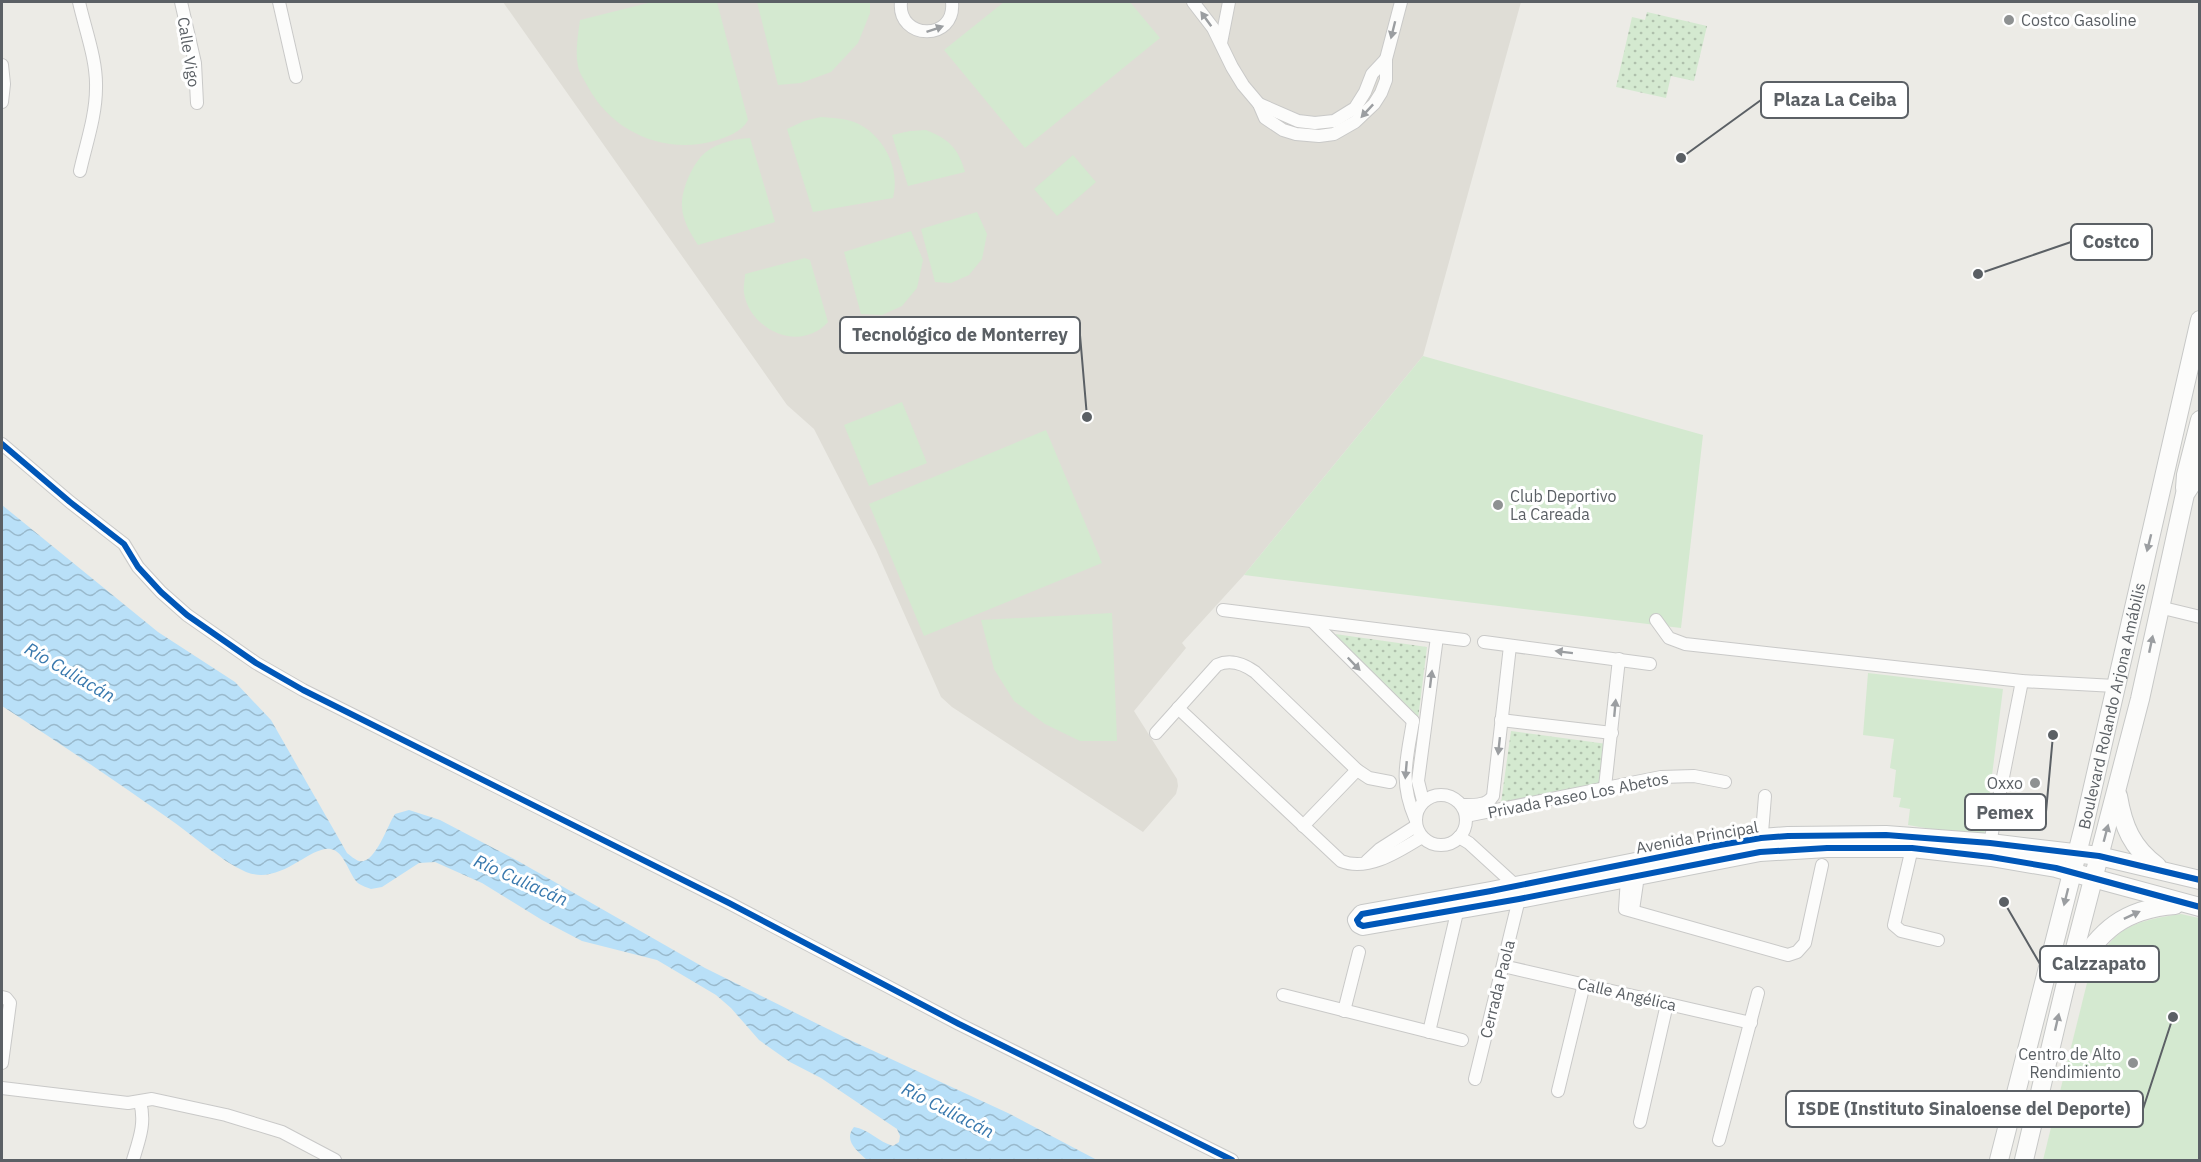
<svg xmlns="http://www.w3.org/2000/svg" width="2201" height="1162" font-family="'IBM Plex Sans',sans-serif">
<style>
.education{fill:#dfddd6}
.grass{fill:#d4e9d0}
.park{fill:url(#park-dots)}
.water{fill:url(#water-waves)}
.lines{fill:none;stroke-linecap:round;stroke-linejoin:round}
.street-casing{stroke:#c9c9c8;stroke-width:14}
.secondary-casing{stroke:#c7c8c7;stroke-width:20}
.street{stroke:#fcfcfb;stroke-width:12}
.secondary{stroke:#fcfcfb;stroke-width:18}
.cycleway-casing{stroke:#fff;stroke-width:10}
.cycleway{stroke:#0057b8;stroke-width:6}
.oneway{fill:#9b9ea1}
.poi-dot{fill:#8e9192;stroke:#fff;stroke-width:2}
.labels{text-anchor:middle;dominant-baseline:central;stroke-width:6;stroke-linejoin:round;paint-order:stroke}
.poi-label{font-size:16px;fill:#5b6065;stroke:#fff;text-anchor:start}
.street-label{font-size:16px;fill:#5b6065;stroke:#fff}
.water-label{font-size:18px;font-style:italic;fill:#3878ad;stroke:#fff}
.leader{fill:none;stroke:#5b6065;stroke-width:2}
.callout-dot{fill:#5b6065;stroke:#fff;stroke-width:2}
.callout{fill:#fff;stroke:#5b6065;stroke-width:2}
.callout-label{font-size:18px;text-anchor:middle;font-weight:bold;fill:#5b6065}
</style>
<defs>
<pattern id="park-dots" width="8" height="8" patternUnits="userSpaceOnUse" patternTransform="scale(1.5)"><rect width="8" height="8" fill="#d4e9d0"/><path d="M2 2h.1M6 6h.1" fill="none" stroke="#afc0ac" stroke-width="1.8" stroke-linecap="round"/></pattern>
<pattern id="water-waves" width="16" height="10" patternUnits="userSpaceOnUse" patternTransform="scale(1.5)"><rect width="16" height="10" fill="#b9e0f8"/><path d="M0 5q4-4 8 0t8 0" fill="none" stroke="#99b9cc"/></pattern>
</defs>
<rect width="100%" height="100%" fill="#ecebe6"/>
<!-- education -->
<path class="education" d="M503,2H1521L1423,356L1244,575L1182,643L1186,648L1134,711L1177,779L1178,786L1176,794L1143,832L952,707L941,697L876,550L814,429L787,405Z"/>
<!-- grass -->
<g class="grass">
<path d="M652,2H717L748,120C742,132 727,137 714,141C665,155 612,132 588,87C585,81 579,73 578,66C575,52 578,35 580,20Z"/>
<path d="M757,2H870V13L858,43L831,72L801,83L778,85Z"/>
<path d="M1004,2H1130L1160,38L1025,148L944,50Z"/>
<path d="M821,117C832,118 844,118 854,122C883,133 901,169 893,198L813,212L787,129L804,121Z"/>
<path d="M926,130C949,139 958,148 965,172L908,186L892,135L910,131Z"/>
<path d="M750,138L775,222L698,245C691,234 682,220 682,206C681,190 693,162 706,152C719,142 735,139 750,138Z"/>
<path d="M1073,155L1096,182L1057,216L1034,189Z"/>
<path d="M977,212L987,234L982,259L969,275L951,283L935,282L921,229Z"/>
<path d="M911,231L923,260L917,288L902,306L882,315L861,314L844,252Z"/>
<path d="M805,258L810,260L828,322C825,325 821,329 817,331C788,348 749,325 744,293C743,287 745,280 745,274Z"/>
<path d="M1423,356L1703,435L1681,628L1244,575Z"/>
<path d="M902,402L927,463L869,486L844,425Z"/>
<path d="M1046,430L1102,563L924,636L869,504Z"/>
<path d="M1112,613L1117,741H1080L1045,724L1014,701L994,669L981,620Z"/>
<path d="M1868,673L2003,689L1984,838L1908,825L1910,809L1899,807L1901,798L1893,797L1896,770L1890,768L1894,739L1863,735Z"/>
<path d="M2181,914L2199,918V1160H2043L2088,979C2112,929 2127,922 2181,914Z"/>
</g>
<!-- park -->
<g class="park">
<path d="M1647,12L1707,26L1694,81L1671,76L1666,98L1616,87L1632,17L1645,20Z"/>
<path d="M1335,634L1427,647L1418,719Z"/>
<path d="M1511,731L1607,744L1602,787L1501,803Z"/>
</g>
<!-- water -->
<path class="water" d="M2,505L158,632L235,682L271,720L347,853C350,855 355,860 359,861C375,865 387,826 395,814L409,810L440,820L518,861L705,968L850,1040L1010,1114L1097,1160H867C857,1151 843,1140 854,1127C868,1129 879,1142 893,1146L899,1142L900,1136L897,1129L821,1078L790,1062L759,1040L731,1008L716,995L657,960L582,941L542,920L482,883L435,862L419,863L382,887L371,889C366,887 359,885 356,881C348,871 344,852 331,849C310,845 281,886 246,872C219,860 193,835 168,818C113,779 58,742 2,706Z"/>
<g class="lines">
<defs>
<g id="street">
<path d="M79,2C85,29 97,60 96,88C96,116 86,144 80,171"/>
<path d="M181,2L195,63L197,103"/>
<path d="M279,2L296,77"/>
<path d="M901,2C897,40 956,42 952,2"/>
<path d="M1193,2L1213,28L1232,67L1243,85L1259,104L1265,118L1283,130L1296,134L1319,136L1334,134L1355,122L1374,104L1381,93L1386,80V59L1401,2"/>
<path d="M1221,43L1229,2"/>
<path d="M2,65L4,84L2,102"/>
<path d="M1259,104L1298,121L1315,123L1334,121L1355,108L1365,92L1372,74L1386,59"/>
<path d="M2,444L70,502L124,544L138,567L161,592L187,615L256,663L303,690L729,903L959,1024L1232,1160"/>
<path d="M2159,607L2200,617"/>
<path d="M1223,610L1464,640"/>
<path d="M1656,620L1669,638L1685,644L2022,681L2115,686"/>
<path d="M1313,622L1413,721"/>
<path d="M1484,642L1650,664"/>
<path d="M1178,708L1341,861C1368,872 1399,851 1422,837"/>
<path d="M1501,720L1612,733"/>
<path d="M1413,721C1407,759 1399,781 1415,818"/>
<path d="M1156,733L1217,665C1230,659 1244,664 1255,672L1357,770L1369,778L1390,782"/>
<path d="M1605,787L1619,659"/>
<circle cx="1441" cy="820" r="25"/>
<path d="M1423,801L1418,781L1437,637"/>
<path d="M1462,805C1473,805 1487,806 1493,796L1510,646"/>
<path d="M1466,816L1661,777L1694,776L1725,782"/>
<path d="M1303,826L1357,770"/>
<path d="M1459,837L1469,843L1515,885L1519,899L1475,1079"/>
<path d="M1990,843L2022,681"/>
<path d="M1761,845L1765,796"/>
<path d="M1912,848L1894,925L1901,931L1938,940"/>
<path d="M1367,861L1380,849L1416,826"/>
<path d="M1627,878L1625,909L1788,955L1797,952L1805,943L1822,865"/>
<path d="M1633,910L1638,876"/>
<path d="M1503,966L1751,1023"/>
<path d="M1283,995L1462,1040"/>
<path d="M2,997L6,998L10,1003L2,1063"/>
<path d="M1344,1011L1359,952"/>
<path d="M1429,1032L1459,904"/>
<path d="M2,1088L128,1103L152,1099L226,1115L282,1132L335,1160"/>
<path d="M1558,1091L1584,984"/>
<path d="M1640,1122L1667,1004"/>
<path d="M1719,1140L1758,993"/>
<path d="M133,1160C139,1140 146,1123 140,1102"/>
</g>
<g id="secondary">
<path d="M2185,488L2186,475L2200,420"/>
<path d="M2118,796C2123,826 2132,848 2157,866"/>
<path d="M2200,880L2099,856L1990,843L1886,835L1788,836L1761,838L1720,845L1491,891L1362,914L1357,920L1359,924L1363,926L1519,899L1760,852L1827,848H1912L1991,857L2056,868L2200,907"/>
<path d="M2074,973C2100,930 2124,909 2175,905"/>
<path id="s1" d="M1999,1160L2084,826L2200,320"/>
<path d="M2024,1160L2065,987L2140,699L2185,494L2200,471"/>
</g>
</defs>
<!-- street casing -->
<use href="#street" class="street-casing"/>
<!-- secondary casing -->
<use href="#secondary" class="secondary-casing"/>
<!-- street -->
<use href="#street" class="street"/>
<!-- secondary -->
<use href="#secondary" class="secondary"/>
<defs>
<g id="cycleway">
<path d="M2,444L70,502L124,544L138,567L161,592L187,615L256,663L303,690L729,903L959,1024L1232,1160"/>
<path d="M2200,880L2099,856L1990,843L1886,835L1788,836L1761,838L1720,845L1491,891L1362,914L1357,920L1359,924L1363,926L1519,899L1760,852L1827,848H1912L1991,857L2056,868L2200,907"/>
</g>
</defs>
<!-- cycleway casing -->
<use href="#cycleway" class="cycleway-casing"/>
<!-- cycleway -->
<use href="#cycleway" class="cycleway"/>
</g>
<!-- one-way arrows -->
<defs><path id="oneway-solid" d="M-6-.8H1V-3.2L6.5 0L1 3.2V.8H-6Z" transform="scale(1.5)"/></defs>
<g class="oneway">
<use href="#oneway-solid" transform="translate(1206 19) rotate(-126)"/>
<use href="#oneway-solid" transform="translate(935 29) rotate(-19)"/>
<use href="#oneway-solid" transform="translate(1393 30) rotate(104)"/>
<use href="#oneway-solid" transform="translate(1367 111) rotate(133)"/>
<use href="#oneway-solid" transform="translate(2149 543) rotate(104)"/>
<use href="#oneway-solid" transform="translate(2151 644) rotate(-78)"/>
<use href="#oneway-solid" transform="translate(1564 652) rotate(-173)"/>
<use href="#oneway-solid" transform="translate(1354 664) rotate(46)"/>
<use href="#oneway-solid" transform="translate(1431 679) rotate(-83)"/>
<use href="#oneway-solid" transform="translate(1615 708) rotate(-85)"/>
<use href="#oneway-solid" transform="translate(1499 746) rotate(96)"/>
<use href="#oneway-solid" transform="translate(1406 770) rotate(95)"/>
<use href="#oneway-solid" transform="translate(2106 833) rotate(-75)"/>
<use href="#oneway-solid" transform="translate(2066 897) rotate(104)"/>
<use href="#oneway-solid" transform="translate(2132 915) rotate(-25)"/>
<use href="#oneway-solid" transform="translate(2057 1022) rotate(-77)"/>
</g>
<!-- markers -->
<g class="poi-dot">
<circle cx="2009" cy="20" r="6"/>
<circle cx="1498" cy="505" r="6"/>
<circle cx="2035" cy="783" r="6"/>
<circle cx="2133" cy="1063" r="6"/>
</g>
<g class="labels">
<!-- poi labels -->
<g class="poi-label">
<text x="2021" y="20">Costco Gasoline</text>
<text x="1510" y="496">Club Deportivo<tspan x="1510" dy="18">La Careada</tspan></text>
<text x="2023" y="783" text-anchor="end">Oxxo</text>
<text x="2121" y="1054" text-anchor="end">Centro de Alto<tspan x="2121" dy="18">Rendimiento</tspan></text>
</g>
<!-- street labels -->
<g class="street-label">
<text transform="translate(189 52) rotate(81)">Calle Vigo</text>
<text stroke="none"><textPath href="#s1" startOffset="468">Boulevard Rolando Arjona Amábilis</textPath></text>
<text transform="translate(1578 795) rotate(-11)">Privada Paseo Los Abetos</text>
<text transform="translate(1697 837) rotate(-10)">Avenida Principal</text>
<text transform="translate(1497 989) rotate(-76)">Cerrada Paola</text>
<text transform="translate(1627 994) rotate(13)">Calle Angélica</text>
</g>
<!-- water labels -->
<g class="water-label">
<text transform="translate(70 672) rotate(30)">Río Culiacán</text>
<text transform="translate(521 880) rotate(24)">Río Culiacán</text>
<text transform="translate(948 1110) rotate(27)">Río Culiacán</text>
</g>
</g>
<!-- callouts -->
<path class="leader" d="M1681 158L1761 100M1978 274L2071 242M1087 417L1080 335M2053 735L2046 812M2004 902L2040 964M2173 1017L2143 1109"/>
<g class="callout-dot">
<circle cx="1681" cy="158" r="6"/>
<circle cx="1978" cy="274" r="6"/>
<circle cx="1087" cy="417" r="6"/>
<circle cx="2053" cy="735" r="6"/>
<circle cx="2004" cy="902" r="6"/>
<circle cx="2173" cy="1017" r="6"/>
</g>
<g class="callout">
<rect x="1761" y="82" width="147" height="36" rx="6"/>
<rect x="2071" y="224" width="81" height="36" rx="6"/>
<rect x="840" y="317" width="240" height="36" rx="6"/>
<rect x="1965" y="794" width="81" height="36" rx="6"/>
<rect x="2040" y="946" width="119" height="36" rx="6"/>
<rect x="1786" y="1091" width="357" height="36" rx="6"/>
</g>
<g class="callout-label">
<text x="1835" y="106">Plaza La Ceiba</text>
<text x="2111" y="248">Costco</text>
<text x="960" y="341">Tecnológico de Monterrey</text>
<text x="2005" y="819">Pemex</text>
<text x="2099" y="970">Calzzapato</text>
<text x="1964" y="1115">ISDE (Instituto Sinaloense del Deporte)</text>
</g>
<!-- border -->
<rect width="2201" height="1162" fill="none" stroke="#5b6065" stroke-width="6"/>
</svg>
